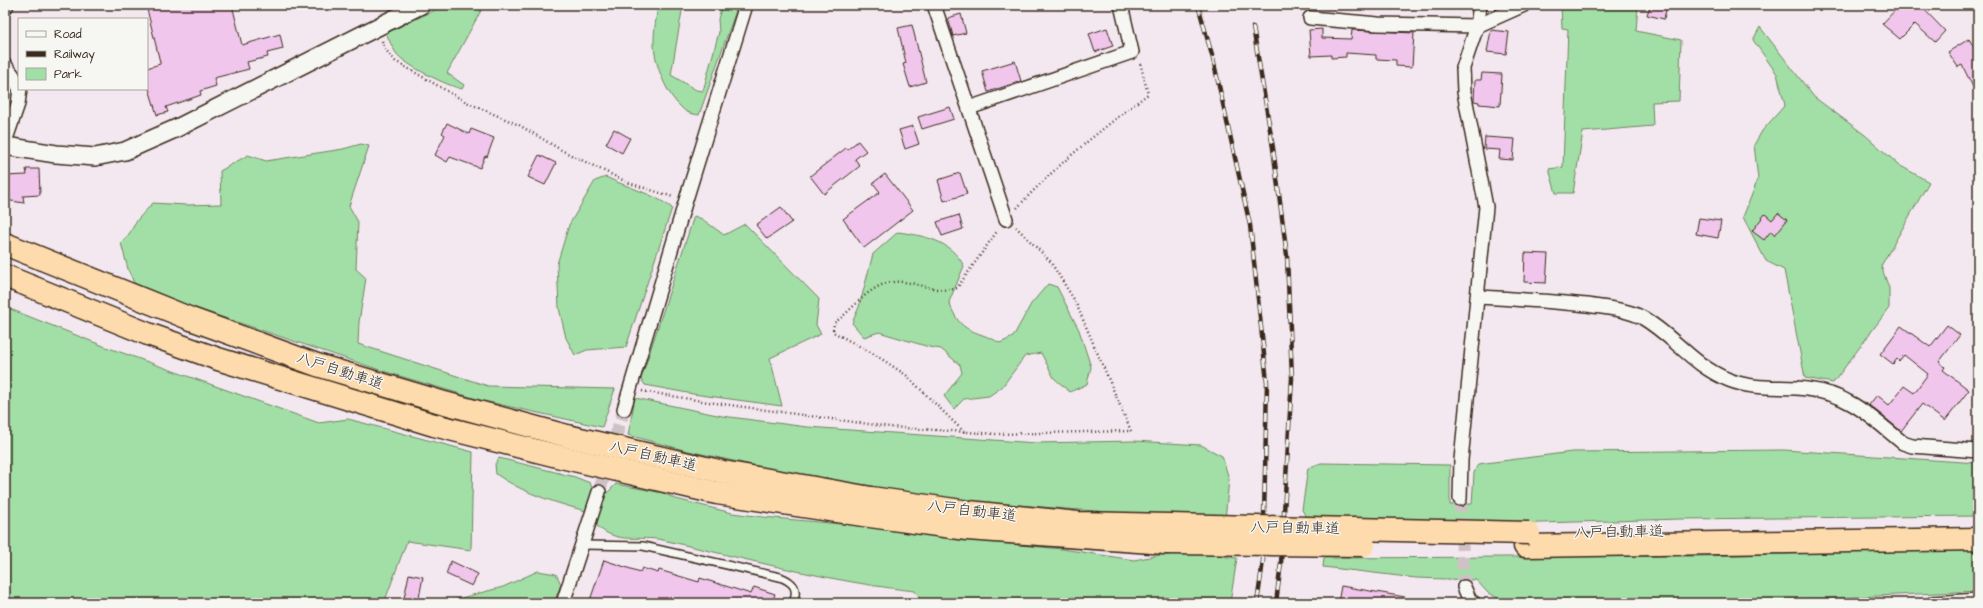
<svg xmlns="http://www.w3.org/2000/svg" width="1983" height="608" font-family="'Architects Daughter','Klee One',sans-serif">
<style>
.green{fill:#a2dfa6;stroke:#6e8462}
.building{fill:#f1c6ec;stroke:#3b2a1e}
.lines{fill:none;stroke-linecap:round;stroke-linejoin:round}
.minor-tunnel{stroke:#cfc2c6;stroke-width:13;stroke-dasharray:13 6;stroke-linecap:butt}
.service-casing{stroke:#3b2a1e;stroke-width:10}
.minor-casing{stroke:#3b2a1e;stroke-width:16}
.tertiary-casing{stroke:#3b2a1e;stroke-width:20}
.motorway-casing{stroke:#3b2a1e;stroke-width:25}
.path{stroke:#3b2a1e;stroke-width:2.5;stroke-dasharray:1 3;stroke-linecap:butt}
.service{stroke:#f6f6f2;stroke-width:7}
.minor{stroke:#f6f6f2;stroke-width:13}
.tertiary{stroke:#f6f6f2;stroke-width:17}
.motorway{stroke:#fedbac;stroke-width:22}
.rail-casing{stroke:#3b2a1e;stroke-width:4.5}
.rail{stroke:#f6f6f2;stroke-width:3;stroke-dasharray:9;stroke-linecap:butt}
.motorway-bridge-casing{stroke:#3b2a1e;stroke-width:25;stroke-linecap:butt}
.motorway-bridge{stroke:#fedbac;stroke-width:22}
.labels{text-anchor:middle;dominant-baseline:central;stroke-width:3;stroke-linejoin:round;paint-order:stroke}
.street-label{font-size:15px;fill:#3b2a1e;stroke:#f6f6f2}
</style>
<rect width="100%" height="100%" fill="#f4e8f0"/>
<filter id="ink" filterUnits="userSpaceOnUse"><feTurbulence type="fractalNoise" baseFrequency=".025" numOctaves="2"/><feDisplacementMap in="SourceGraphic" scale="8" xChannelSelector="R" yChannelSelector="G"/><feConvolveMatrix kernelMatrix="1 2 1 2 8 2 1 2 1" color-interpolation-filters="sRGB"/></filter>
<g filter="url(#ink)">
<!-- green -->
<g class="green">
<path d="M446,5H484L447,73L464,85L462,89C448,86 404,65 396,53C392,47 389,40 386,33Z"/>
<path d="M658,5H683L671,75L696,90L703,91L719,32L718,19L722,5H738L699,115C693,114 686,113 682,108C668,96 658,72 655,54C652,38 656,21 658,5Z"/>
<path d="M1561,5H1638L1636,31L1681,40L1679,101L1652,102L1653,126L1583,132L1573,193H1556L1549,169L1563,167L1568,29L1562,28Z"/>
<path d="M1760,27L1814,97L1865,135L1899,165L1929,182L1881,266L1889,288V308L1833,383L1805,378L1784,270L1766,261L1743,217L1758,179L1754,145L1762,131L1785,105L1777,74L1753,40Z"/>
<path d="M361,144L369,146L349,206L358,222L356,269L366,278L359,322L358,344L488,386L615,389L602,427L484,401L383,371L189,306L134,283L128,269L121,243L129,234L138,219L153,203L186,205L221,204L220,171L248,155L266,161L343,149Z"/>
<path d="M606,177C628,188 653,193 672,208L626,347L587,350L575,355L566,338L559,308L557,264L569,225L595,181Z"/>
<path d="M694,216L702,219L724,235L745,224L819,299L816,325L821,334L770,358L782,406L693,394L645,385L641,379Z"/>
<path d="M898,232C925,236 950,240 964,266L949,302C961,336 974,328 1000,343L1013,337L1031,304L1048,284L1057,287L1079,330L1091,367L1087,384L1070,392L1054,378L1041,353L1025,356L1002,387L989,396L964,399L954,409L944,396L962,373L960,365L941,349L929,347L879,332L864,337L852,323L859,307L873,254Z"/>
<path d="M5,307L106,347L319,423L348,419L473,452L471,550L407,541L384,603H5Z"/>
<path d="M635,398L722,416L807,427L1036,443L1134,441L1201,445L1222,456L1229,479L1225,520L1067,509L945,499L770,469L684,450L628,435Z"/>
<path d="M1784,450L1978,463V516L1681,519L1470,525L1307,518L1302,510L1308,468L1321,463L1450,465V505L1472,504L1474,473L1478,464L1572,452Z"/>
<path d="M499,458L575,477L590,483L593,490L607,493L616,484L663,493L676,499L732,513L763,517L851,525L967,540L1062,549L1134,560L1160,555L1195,553L1237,558L1230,603H934L922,601L915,591C831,582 746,559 663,540C639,535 618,545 597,526V514C563,505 525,495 496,474L495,464Z"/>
<path d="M1978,549V591L1796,600L1704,603H1508L1488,593L1476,580L1416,578L1323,567L1324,558L1698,556Z"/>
<path d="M538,571L556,574L561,584L554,603H442L503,587Z"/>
</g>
<!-- building -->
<g class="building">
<path d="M146,5H232L242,45L280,34L283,49L267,53L268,57L247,62L249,69L214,78L216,86L200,91L201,95L166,107L168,112L157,115L147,82V68L160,64V62Z"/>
<path d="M1650,5H1667L1664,19L1647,15Z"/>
<path d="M1900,5H1920L1945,31L1935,42L1915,24L1900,39L1882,24Z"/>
<path d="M961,14L966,33L953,36L948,18Z"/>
<path d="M912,25L926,82L910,87L903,64L906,63L898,28Z"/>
<path d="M1107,28L1113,46L1095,52L1089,34Z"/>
<path d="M1322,29V38L1351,39L1352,30L1414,33L1412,67L1396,66V60L1376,59V55L1346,53V57L1331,58V55L1311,56L1309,30Z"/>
<path d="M1491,30L1509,32L1506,54L1487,52Z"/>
<path d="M1969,39L1978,54V97L1962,65L1958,67L1948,52Z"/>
<path d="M1015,61L1021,81L988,92L982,71Z"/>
<path d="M1482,73L1502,74L1500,106L1479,104V102L1474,101L1475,80H1481Z"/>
<path d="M950,107L954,119L922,129L918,117Z"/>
<path d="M447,123L469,134L471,129L494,138L487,157L485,156L480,168L450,157L447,162L435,155L445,135L442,133Z"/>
<path d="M913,126L919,144L905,149L899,130Z"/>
<path d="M614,129L630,138L622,153L606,144Z"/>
<path d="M1485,137L1515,139L1513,160L1499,159L1500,150L1484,149Z"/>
<path d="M858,141L866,151L855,159L860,166L824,194L810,176L846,148L848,149Z"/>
<path d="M539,155L556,163L545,185L528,177Z"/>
<path d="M26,169H39L40,195L23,196L24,203L5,200V176L27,175Z"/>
<path d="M960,173L967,194L944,201L938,180Z"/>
<path d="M885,174L913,210L864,248L843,219L880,192L873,183Z"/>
<path d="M781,207L792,222L767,239L756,225Z"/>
<path d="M1778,213L1787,220L1775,235L1771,231L1764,240L1752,231L1765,214L1772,220Z"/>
<path d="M959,215L963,229L942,236L937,222Z"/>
<path d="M1699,218L1721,221L1718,238L1696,234Z"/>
<path d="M1525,253L1548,254L1546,283L1524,282Z"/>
<path d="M1947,325L1960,335L1939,362L1945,367L1943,370L1969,390L1945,421L1922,404L1901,431L1869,405L1877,395L1889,405L1904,386L1914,393L1928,374L1904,355L1899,361L1897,359L1893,364L1880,354L1901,326L1930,347Z"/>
<path d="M604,560L640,572L642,568L658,573L659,570L699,582L700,578L751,594L754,587L775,594L772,603H589Z"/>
<path d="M451,561L478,574L472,586L446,574Z"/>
<path d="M409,574L423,577L418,603H403Z"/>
<path d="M1341,586L1405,597L1404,603H1338Z"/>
</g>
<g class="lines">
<!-- minor-tunnel -->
<g class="minor-tunnel">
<path d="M599,492L624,409"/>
<path d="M1460,499L1464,587"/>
</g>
<defs>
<path id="service" d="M582,545L643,546L780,577C793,582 799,588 793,603"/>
<g id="minor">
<path d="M934,5L1006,219"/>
<path d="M5,8L7,5"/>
<path d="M1310,18L1378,24L1477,26L1524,5"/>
<path d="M5,65L13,75L19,88"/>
<path d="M969,108L1132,52L1121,5"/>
<path d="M5,142L18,104L20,89"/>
<path d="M1478,297C1515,299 1551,301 1587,305C1606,308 1626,309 1643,318C1675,337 1692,365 1729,380C1754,390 1781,386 1807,389C1850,394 1872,418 1903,443L1912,446L1978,451"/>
<path d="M624,409L685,203L746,5"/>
<path d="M1460,499L1461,460L1486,207L1464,92L1463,68L1477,26L1480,5"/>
<path d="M1464,587L1470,601L1474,603"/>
<path d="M563,603L599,492"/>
<path d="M1933,603L1978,600"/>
</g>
<path id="tertiary" d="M5,146L56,154L95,157L125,151L177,128L421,5"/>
<g id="motorway">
<path d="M5,244L191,319L317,365L441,402L567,436L723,472L871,498L969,512L1078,523L1170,525"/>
<path d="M5,276L148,334L218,359L434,425L561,457L717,493L870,516L967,529L1166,543"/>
<path d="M1525,546L1978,539"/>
</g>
</defs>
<!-- service casing -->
<use href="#service" class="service-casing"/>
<!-- minor casing -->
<use href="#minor" class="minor-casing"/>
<!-- tertiary casing -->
<use href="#tertiary" class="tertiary-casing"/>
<!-- motorway casing -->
<use href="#motorway" class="motorway-casing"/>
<!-- path -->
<g class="path">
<path d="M382,41L385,49L395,61L466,102L519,125L563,151L629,183L673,197"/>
<path d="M1017,208C1056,165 1102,129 1148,94L1140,62"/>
<path d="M642,391L708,402L890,427L997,434L1131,431L1075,301L1050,261L1016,227"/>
<path d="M964,432L906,375L874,354L833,332L834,323C852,311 864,290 887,283C911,277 934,295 957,288L998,230"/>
</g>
<!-- service -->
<use href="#service" class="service"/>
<!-- minor -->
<use href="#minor" class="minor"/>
<!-- tertiary -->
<use href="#tertiary" class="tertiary"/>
<!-- motorway -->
<use href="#motorway" class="motorway"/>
<defs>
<g id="rail">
<path d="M1198,5L1213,59L1250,225L1267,382L1263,561L1257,603"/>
<path d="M1253,27L1273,148L1287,256L1292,378L1281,563L1276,603"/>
</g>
</defs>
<!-- rail casing -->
<use href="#rail" class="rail-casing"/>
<!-- rail -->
<use href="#rail" class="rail"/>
<defs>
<g id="motorway-bridge">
<path d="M1170,525L1529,533"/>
<path d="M1166,543L1364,545"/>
</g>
</defs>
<!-- motorway-bridge casing -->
<use href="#motorway-bridge" class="motorway-bridge-casing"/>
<!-- motorway-bridge -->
<use href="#motorway-bridge" class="motorway-bridge"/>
</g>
</g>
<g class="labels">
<!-- street labels -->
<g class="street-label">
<text transform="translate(340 371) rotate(18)">八戸自動車道</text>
<text transform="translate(653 456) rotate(13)">八戸自動車道</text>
<text transform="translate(972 511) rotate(7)">八戸自動車道</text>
<text transform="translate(1295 528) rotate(1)">八戸自動車道</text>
<text transform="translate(1619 532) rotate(-1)">八戸自動車道</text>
</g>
</g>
<!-- margin -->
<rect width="1983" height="608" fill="none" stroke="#f6f6f2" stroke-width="20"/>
<rect x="10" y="10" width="1963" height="588" fill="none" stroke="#3b2a1e" stroke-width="1.5" filter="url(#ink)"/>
<!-- legend -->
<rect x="18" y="18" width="130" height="72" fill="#f6f6f2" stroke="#aba49d"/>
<rect x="26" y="31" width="20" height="6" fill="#f6f6f2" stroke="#aba49d"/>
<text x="54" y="38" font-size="12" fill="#3b2a1e">Road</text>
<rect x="26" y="51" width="20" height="6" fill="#3b2a1e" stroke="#aba49d"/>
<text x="54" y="58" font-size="12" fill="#3b2a1e">Railway</text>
<rect x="26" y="68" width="20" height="12" fill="#a2dfa6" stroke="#aba49d"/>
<text x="54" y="78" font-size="12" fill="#3b2a1e">Park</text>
</svg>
